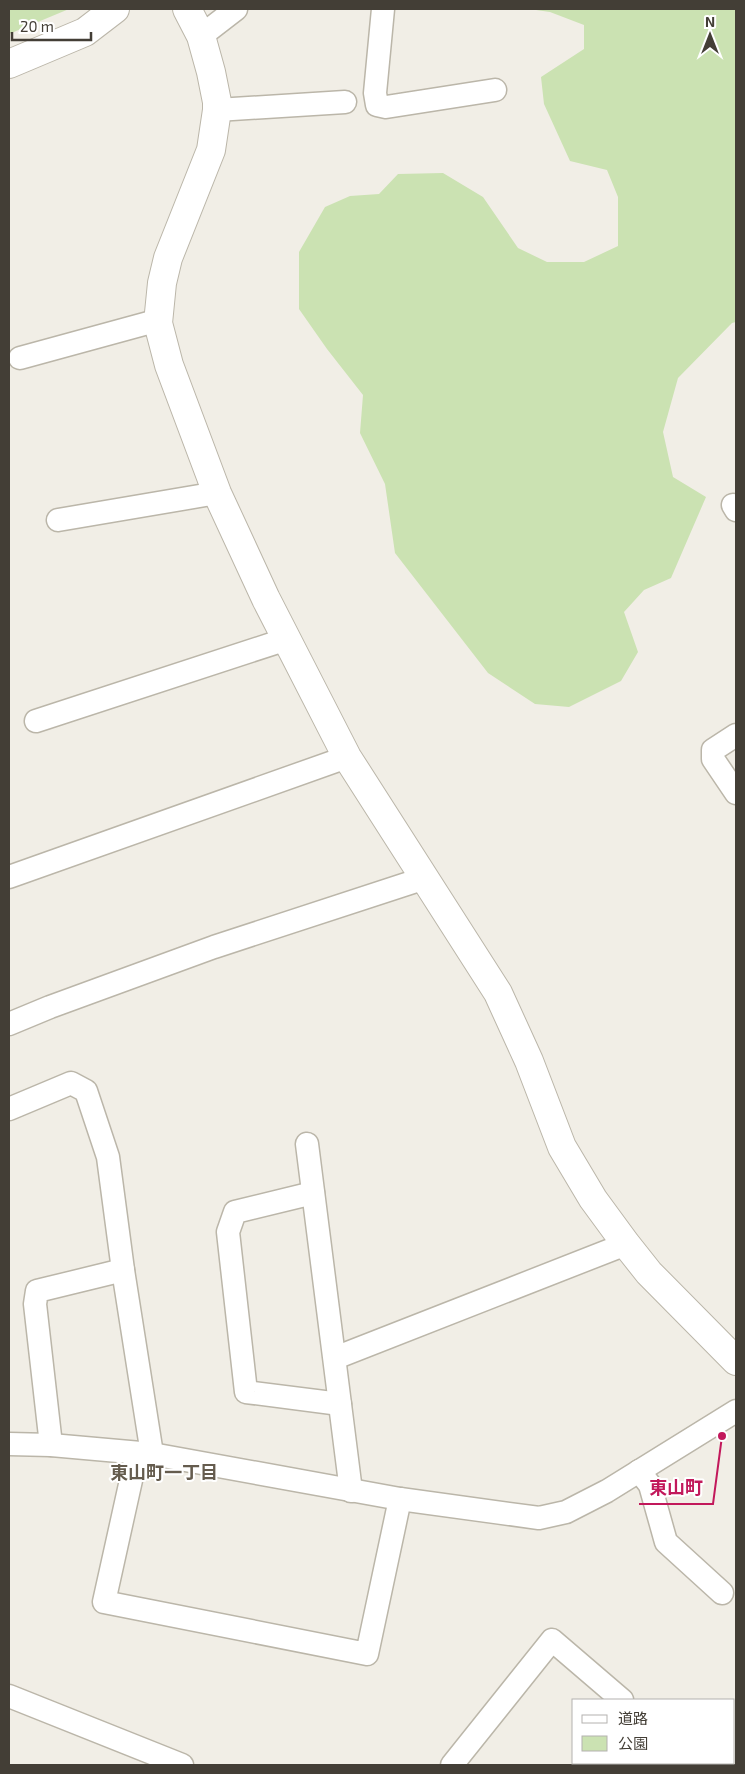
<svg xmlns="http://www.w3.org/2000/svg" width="745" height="1774" font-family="'Exo 2','Noto Sans JP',sans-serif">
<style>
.green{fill:#cbe2b2}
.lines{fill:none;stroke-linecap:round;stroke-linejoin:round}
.minor-casing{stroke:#bbb6a9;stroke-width:25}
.tertiary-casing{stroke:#bbb6a9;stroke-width:30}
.minor{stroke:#fff;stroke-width:22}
.tertiary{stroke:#fff;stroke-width:28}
.labels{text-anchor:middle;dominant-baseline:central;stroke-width:4;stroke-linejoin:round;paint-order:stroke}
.neighbourhood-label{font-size:18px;font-weight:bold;fill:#655c4e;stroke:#fff}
.leader{fill:none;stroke:#c2185b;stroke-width:2}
.callout-dot{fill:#c2185b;stroke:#fff;stroke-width:2}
.callout-label{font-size:18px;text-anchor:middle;font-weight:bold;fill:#c2185b;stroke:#fff;stroke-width:4;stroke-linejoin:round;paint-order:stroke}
</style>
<rect width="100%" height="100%" fill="#f1eee6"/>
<!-- green -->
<g class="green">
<path d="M9,9H69L9,34Z"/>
<path d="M529,9H736V322L732,323L678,378L663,432L673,477L706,497L671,578L644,590L624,612L638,652L621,681L569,707L535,704L488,673L395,553L385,484L360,433L363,395L327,349L299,309V252L325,207L350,196L379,194L398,174L443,173L483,197L518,248L547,262H584L618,246V197L607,170L570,161L544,104L541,77L584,49V25L550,12Z"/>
</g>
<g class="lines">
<defs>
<g id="minor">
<path d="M383,9L375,93L377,105L386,107L495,90"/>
<path d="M201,36L236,9"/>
<path d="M217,110L345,102"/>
<path d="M20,358L159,320"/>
<path d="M733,505L736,510"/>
<path d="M58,520L217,493"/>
<path d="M36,721L287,639"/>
<path d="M736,735L713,750V759L736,793"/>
<path d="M9,877L347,757"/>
<path d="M9,1024L50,1007L214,947L425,878"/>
<path d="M9,1109L71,1083L86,1091L108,1157L123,1270L152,1454"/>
<path d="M307,1144L351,1491"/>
<path d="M313,1193L235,1212L228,1232L246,1392L340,1404"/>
<path d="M335,1358L626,1244"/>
<path d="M9,1444L51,1445L152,1454L400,1499L539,1518L566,1512L607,1491L736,1411"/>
<path d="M51,1445L35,1304L37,1291L123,1270"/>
<path d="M137,1453L104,1602L367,1654L400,1499"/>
<path d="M639,1471L650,1485L666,1542L722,1593"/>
<path d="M9,1696L182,1765"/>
<path d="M676,1763L679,1765"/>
<path d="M452,1765L552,1640L622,1700"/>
</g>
<g id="tertiary">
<path d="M187,9L201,36L211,72L217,102V110L211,150L168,258L162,283L158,323L169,365L217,493L266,599L347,757L498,993L529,1061L562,1147L593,1199L626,1244L649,1273L736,1361"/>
<path d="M9,64L85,32L115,9"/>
</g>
</defs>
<!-- minor casing -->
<use href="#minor" class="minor-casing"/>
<!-- tertiary casing -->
<use href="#tertiary" class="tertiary-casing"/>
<!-- minor -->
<use href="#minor" class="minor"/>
<!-- tertiary -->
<use href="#tertiary" class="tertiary"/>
</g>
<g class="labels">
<!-- neighbourhood labels -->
<g class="neighbourhood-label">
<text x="164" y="1472">東山町一丁目</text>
</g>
</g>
<!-- callouts -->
<path class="leader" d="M722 1436L713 1504H639"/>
<circle class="callout-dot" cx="722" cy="1436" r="5"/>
<g class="callout-label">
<text x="676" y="1494">東山町</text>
</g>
<!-- border -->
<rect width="745" height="1774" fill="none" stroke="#433e36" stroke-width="20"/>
<!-- legend -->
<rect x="572" y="1699" width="162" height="65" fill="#ffffff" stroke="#b4b2af"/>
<rect x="582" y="1715" width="25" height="8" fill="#ffffff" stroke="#b4b2af"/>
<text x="618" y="1724" font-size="15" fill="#433e36">道路</text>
<rect x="582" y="1736" width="25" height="15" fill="#cbe2b2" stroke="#b4b2af"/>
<text x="618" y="1749" font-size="15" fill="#433e36">公園</text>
<!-- north arrow -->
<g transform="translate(710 35)" stroke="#ffffff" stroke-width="4" paint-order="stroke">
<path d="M0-4L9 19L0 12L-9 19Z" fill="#433e36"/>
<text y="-8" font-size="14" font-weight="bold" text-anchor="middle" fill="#433e36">N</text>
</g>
<!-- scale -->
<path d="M12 32v8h79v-8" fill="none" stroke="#433e36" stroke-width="2.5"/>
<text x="20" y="32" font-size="15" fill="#433e36" stroke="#ffffff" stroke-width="4" paint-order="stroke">20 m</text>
</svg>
